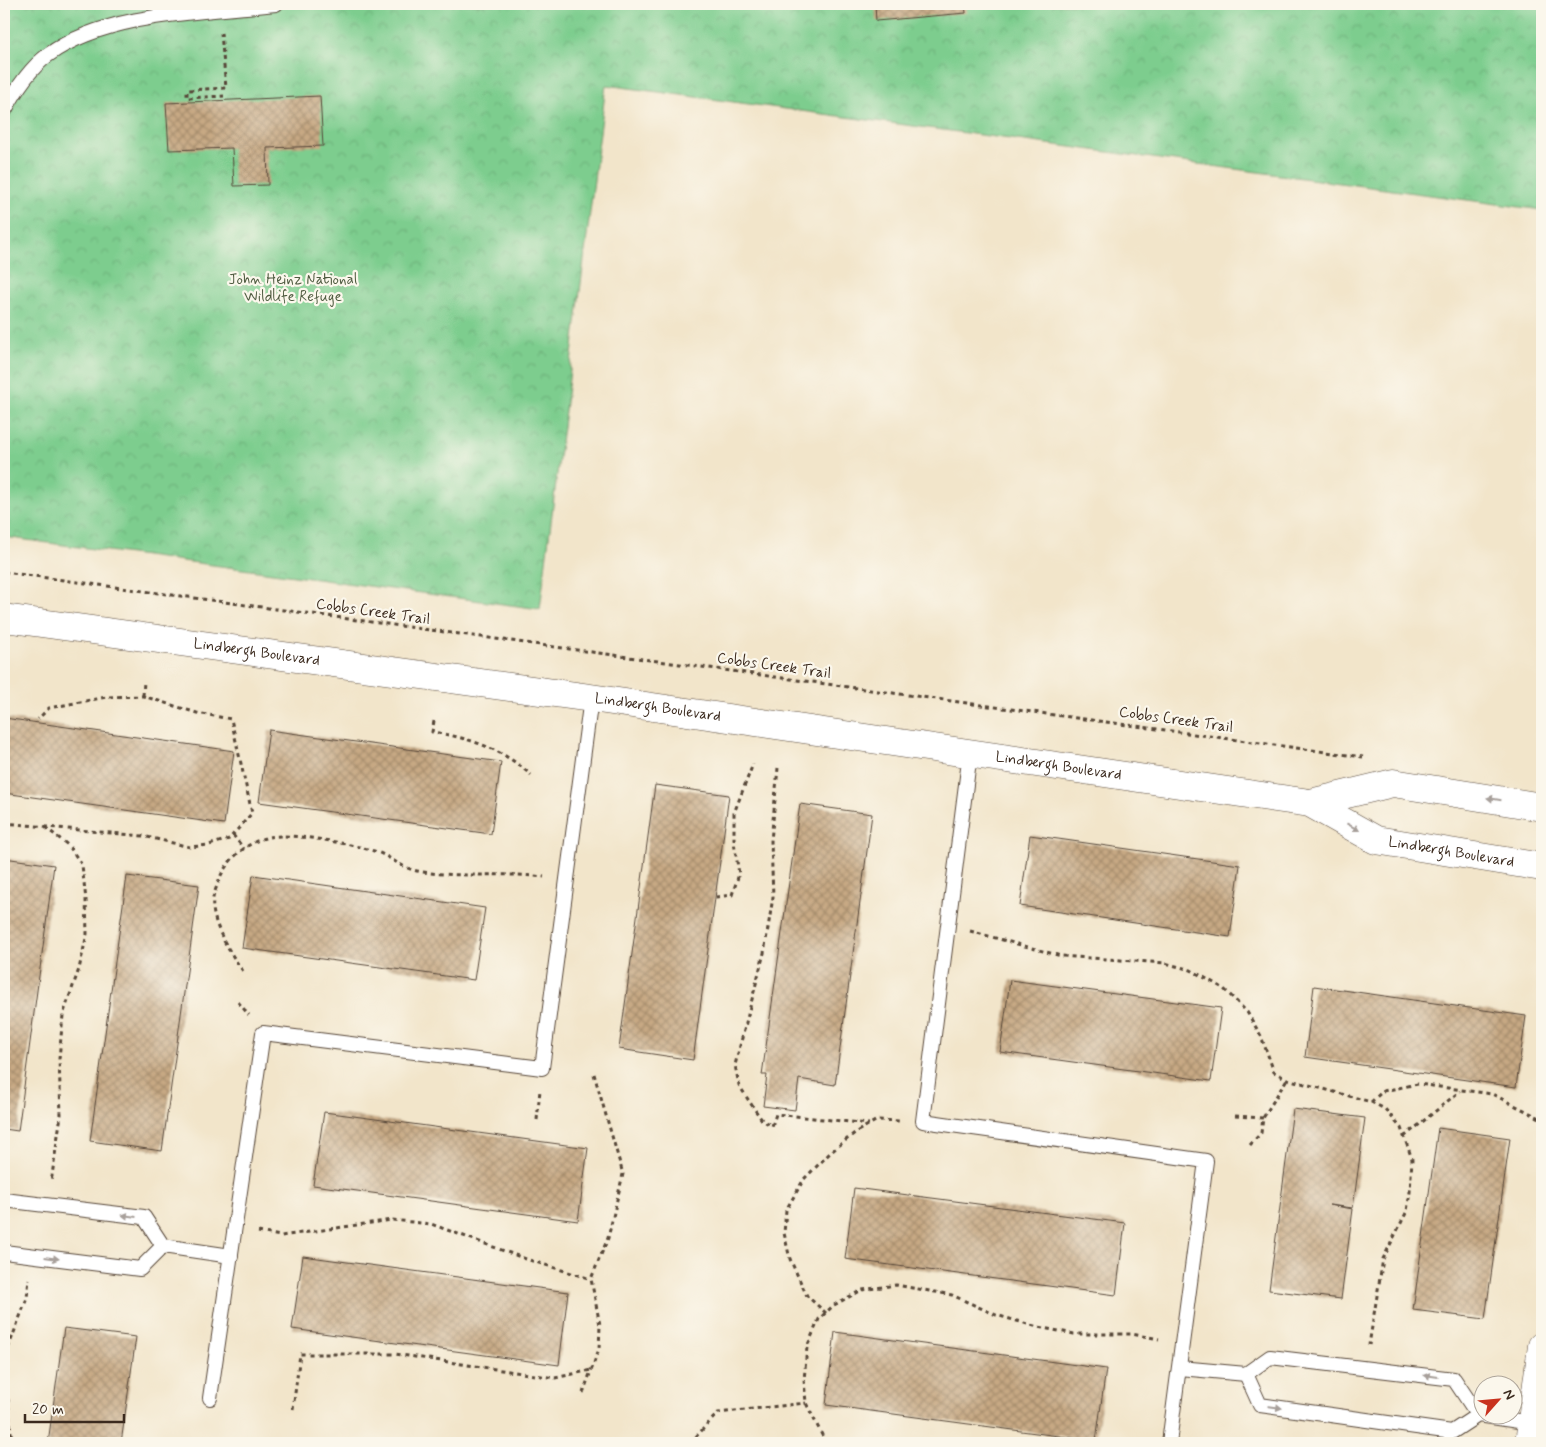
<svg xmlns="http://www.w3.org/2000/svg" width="1546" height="1447" font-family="Mynerve,sans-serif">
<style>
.park{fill:url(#park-crowns);stroke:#5c7c56}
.building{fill:url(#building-cross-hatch)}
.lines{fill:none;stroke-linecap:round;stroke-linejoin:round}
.lane-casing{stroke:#564638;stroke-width:16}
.street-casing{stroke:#564638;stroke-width:29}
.path{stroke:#564638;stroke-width:3;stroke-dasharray:4 4;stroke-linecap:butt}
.lane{stroke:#fff;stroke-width:14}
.street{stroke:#fff;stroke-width:28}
.oneway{fill:#a79f9a}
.labels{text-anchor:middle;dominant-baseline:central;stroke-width:4.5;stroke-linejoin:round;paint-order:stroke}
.park-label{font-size:15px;fill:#4f5b40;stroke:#fbf7ec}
.street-label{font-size:15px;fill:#3b2a1e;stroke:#fbf7ec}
</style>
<defs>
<pattern id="park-crowns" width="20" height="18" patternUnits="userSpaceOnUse" patternTransform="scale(1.25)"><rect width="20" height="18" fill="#7dcd8e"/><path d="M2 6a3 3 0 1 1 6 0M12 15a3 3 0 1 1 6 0" fill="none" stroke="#6db07a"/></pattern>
<pattern id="building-cross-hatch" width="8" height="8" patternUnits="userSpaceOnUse" patternTransform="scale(1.25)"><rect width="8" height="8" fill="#c7a984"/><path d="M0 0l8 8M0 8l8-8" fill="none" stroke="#a38a6b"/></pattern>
</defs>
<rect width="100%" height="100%" fill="#fbf7ec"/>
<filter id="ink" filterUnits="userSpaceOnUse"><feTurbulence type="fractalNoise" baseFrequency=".02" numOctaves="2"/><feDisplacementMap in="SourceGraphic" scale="10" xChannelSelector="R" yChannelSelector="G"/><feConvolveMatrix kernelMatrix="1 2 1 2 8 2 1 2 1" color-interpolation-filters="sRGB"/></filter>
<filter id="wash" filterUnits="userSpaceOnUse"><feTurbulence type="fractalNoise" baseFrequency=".0096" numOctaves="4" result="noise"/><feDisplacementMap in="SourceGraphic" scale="20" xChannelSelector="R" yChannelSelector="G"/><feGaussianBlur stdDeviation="1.12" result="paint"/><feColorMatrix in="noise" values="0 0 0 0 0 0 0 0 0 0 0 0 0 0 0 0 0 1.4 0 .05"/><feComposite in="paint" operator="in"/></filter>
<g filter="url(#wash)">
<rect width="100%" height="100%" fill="#f2e5ca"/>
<!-- park -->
<path class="park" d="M4,4H1542V210L606,85L540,609L4,537Z"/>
<g id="blocks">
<!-- building -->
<g class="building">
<path d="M875,4H965L966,13L876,21Z"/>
<path d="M320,96L323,146L267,148L268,185L234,186L232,148L169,150L166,103Z"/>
<path d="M4,718L234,751L224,824L4,793Z"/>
<path d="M269,730L501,762L491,834L259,802Z"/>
<path d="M655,785L729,795L693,1060L619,1049Z"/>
<path d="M800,804L872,814L835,1085L799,1079L795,1110L763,1106L767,1075H762Z"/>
<path d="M1030,835L1240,865L1230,937L1020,906Z"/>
<path d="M4,858L54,865L18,1131L4,1129Z"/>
<path d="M253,875L485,908L474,980L242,948Z"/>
<path d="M127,876L199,885L162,1151L90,1141Z"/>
<path d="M1010,980L1221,1008L1211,1081L1000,1052Z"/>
<path d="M1314,986L1526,1016L1516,1087L1305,1057Z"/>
<path d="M1293,1109L1365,1118L1353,1208L1329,1205L1353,1209L1341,1299L1269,1290Z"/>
<path d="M324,1112L588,1148L578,1221L313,1185Z"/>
<path d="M1438,1128L1510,1138L1485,1319L1413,1310Z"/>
<path d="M854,1188L1125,1223L1116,1295L845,1259Z"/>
<path d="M303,1256L568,1292L559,1365L292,1329Z"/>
<path d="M64,1328L136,1337L121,1443H48Z"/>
<path d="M835,1332L1106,1369L1096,1441L826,1405Z"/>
</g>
</g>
</g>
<g filter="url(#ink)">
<use href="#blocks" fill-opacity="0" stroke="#564638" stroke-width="1"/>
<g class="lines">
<defs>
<g id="lane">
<path d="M4,112C15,91 29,69 48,55C107,12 206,12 276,4"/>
<path d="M970,753L923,1121L1206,1161L1169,1443"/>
<path d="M4,1200L144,1217L163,1246L231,1256"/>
<path d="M4,1252L140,1269L163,1246"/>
<path d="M1180,1368L1246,1374L1270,1357L1454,1379L1478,1415"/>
<path d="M1246,1374L1260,1405L1452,1432L1478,1415L1532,1423"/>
<path d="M210,1398L263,1033L542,1068L591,698"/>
</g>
<g id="street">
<path id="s1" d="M4,618L591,698L1310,803L1376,840L1542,867"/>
<path d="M1310,803L1393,783L1542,807"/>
<path d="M1529,1443L1542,1346"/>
</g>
</defs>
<!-- lane casing -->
<use href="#lane" class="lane-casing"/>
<!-- street casing -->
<use href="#street" class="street-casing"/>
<!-- path -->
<g class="path">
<path d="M221,33L226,88L187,90V98L224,96"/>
<path d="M4,572L1363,757"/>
<path d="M143,696L144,681"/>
<path d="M434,721L432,732C471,738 502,749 531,775"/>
<path d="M778,768L771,841L773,897L764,953L735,1065L739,1085L749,1101L762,1120L772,1126L776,1114L869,1124"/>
<path d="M4,823L143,836L190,847L209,845L229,839L252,813L231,719L197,713L143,696L106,697L49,708L38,719"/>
<path d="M45,827L69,846L82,865L86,900L87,934L79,969L63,1015L59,1059L61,1115L51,1182"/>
<path d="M233,835L244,849"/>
<path d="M716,897L732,895L739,874L734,842V813L753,764"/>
<path d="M970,931L1061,956L1165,963L1191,970L1223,988L1247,1012L1261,1036L1274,1072L1287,1079L1371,1102L1385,1109L1401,1128L1412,1159L1410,1192L1407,1211L1383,1259L1369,1345"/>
<path d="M243,971C230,953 210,922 213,898C214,893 217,886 219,880C226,861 246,843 265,838C287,831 351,844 374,851C393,857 400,869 423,872C463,878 503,872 544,877"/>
<path d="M238,1002L249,1015"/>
<path d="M1371,1102L1383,1091L1418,1084L1492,1094L1542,1119"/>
<path d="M1235,1116L1263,1118"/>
<path d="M537,1120L540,1090"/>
<path d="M1404,1137L1460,1091"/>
<path d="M1250,1145L1261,1133L1263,1118L1287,1079"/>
<path d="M258,1232L281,1236L392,1220L431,1224L526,1259L591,1279"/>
<path d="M826,1313L807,1296L790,1259L784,1233L786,1210L804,1179L831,1152L856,1132L877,1120L900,1121"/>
<path d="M583,1393L599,1349L600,1325L591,1279L608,1238L623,1174L594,1074"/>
<path d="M293,1409L300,1354H395L555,1378L591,1370"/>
<path d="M12,1443L4,1359L27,1298L29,1279"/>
<path d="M690,1443L718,1413L806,1403"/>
<path d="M826,1443L806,1403L804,1380L807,1347L819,1319L834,1305L862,1290L896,1285L952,1295L996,1315L1038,1327L1074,1334H1132L1159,1339"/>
</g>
<!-- lane -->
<use href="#lane" class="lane"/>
<!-- street -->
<use href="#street" class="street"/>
</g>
<!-- one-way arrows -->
<defs><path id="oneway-solid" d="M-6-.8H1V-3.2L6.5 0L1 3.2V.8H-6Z" transform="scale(1.25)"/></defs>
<g class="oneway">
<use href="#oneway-solid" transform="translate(1494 799) rotate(-171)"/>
<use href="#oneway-solid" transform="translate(1353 827) rotate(29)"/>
<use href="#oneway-solid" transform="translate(129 1216) rotate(-173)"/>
<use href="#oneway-solid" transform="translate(52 1258) rotate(7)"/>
<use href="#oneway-solid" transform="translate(1431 1376) rotate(-173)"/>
<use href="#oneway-solid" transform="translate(1275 1407) rotate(8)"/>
</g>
</g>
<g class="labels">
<!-- park labels -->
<g class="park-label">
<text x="293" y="280">John Heinz National<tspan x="293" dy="17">Wildlife Refuge</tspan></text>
</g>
<!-- street labels -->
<g class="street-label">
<text transform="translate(373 612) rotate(8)">Cobbs Creek Trail</text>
<text stroke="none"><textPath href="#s1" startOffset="255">Lindbergh Boulevard</textPath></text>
<text transform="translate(774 666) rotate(8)">Cobbs Creek Trail</text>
<text stroke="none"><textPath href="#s1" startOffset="660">Lindbergh Boulevard</textPath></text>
<text transform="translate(1176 720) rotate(8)">Cobbs Creek Trail</text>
<text stroke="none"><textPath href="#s1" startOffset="1065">Lindbergh Boulevard</textPath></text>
<text stroke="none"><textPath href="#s1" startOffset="1471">Lindbergh Boulevard</textPath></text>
</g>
</g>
<!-- margin -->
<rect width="1546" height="1447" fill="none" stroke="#fbf7ec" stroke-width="20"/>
<!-- north arrow -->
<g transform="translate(1498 1400) rotate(63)"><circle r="24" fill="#fbf7ec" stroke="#aea59a"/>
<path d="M0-4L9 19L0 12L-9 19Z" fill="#c8321e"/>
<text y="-8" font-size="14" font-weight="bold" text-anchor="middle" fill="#3b2a1e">N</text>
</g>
<!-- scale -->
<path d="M25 1414v8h99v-8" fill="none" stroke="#3b2a1e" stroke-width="2.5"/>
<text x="32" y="1414" font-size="15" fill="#3b2a1e" stroke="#fbf7ec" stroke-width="4" paint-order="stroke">20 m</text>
</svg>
